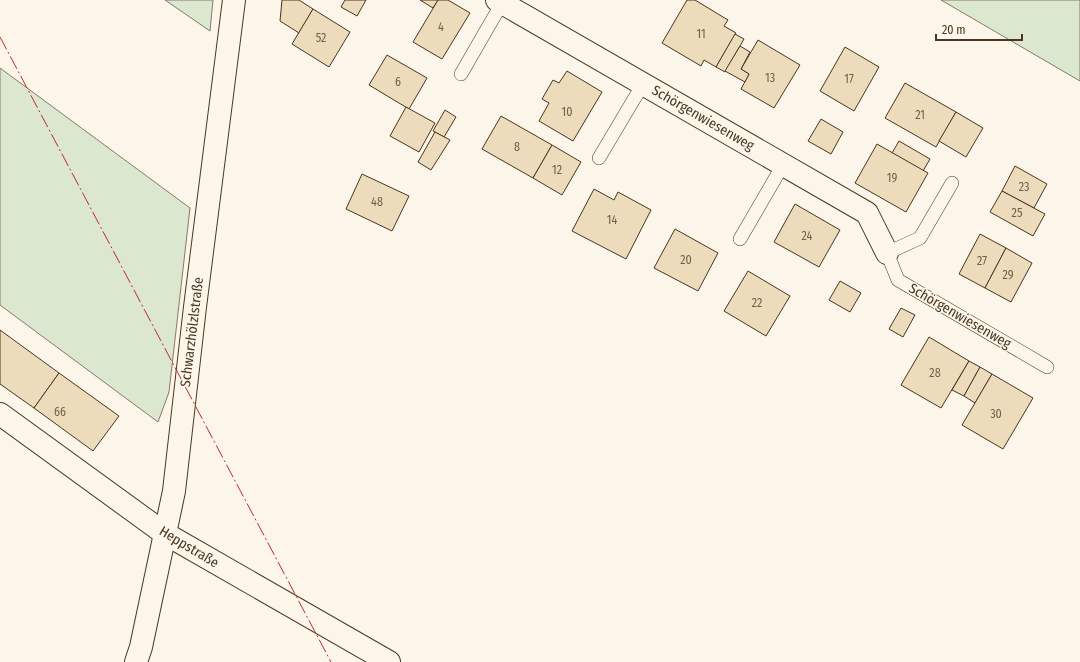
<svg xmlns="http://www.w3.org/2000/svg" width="1080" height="662" font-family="'Fira Sans Condensed',sans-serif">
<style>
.green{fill:#dce7d0;stroke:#887966}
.building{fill:#ecdcbc;stroke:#4a3520}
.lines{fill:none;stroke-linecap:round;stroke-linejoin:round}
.lane-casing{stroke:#4a3520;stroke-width:14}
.street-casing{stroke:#4a3520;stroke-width:24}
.lane{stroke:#fbf6e9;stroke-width:13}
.street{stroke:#fbf6e9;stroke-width:22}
.power{stroke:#c62828;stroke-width:1;stroke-dasharray:14 3 2 3;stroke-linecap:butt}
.labels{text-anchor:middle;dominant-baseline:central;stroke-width:3;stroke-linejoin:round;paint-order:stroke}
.number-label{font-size:12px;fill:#725f47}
.street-label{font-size:14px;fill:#4a3520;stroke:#fbf6e9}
</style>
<rect width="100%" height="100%" fill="#fbf6e9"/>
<!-- green -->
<g class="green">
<path d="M165,0H213L210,31Z"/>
<path d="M941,0H1080V81Z"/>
<path d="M0,68L190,208L169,392L158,422L0,305Z"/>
</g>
<!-- building -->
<g class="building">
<path d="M282,0H299L313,9L299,33L280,21Z"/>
<path d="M345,0H366L357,16L341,7Z"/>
<path d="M420,0H438L433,8Z"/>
<path d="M438,0H448L470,13L442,59L413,42Z"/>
<path d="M687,0H695L728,20L724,26L736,33L716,67L704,60L701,66L662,43Z"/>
<path d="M313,9L350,32L329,67L292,44Z"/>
<path d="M735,34L744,39L725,72L716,67Z"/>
<path d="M758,40L800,65L774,108L741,89L749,74L741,69Z"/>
<path d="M740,46L750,52L741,69L749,74L745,82L725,71Z"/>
<path d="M845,47L879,67L854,111L820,91Z"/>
<path d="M387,55L427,78L409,109L369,85Z"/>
<path d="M567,71L602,92L573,141L539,121L549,103L542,99L553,80L559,83Z"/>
<path d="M905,83L956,112L936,147L885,118Z"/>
<path d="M406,107L435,123L419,152L390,136Z"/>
<path d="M445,110L456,117L444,137L433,131Z"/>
<path d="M956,112L983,128L966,157L939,141Z"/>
<path d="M501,116L552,145L533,178L482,149Z"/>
<path d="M821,119L843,132L831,154L808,141Z"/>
<path d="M435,132L450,140L431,170L418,162Z"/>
<path d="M899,141L930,159L923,171L892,153Z"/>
<path d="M877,144L928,173L906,212L855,183Z"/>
<path d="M552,145L581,162L562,195L533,178Z"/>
<path d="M1015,166L1047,184L1034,208L1002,191Z"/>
<path d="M362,174L409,196L392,231L346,209Z"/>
<path d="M594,189L614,200L618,192L651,210L626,259L572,231Z"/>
<path d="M1002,191L1045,214L1033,236L990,212Z"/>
<path d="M795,204L840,230L819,267L774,242Z"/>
<path d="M675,229L718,253L698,291L654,268Z"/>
<path d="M980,234L1006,248L985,288L959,274Z"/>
<path d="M1006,248L1032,263L1011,302L985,288Z"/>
<path d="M748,271L790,296L766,336L724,311Z"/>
<path d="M840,281L861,293L850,312L829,300Z"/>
<path d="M901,308L915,315L903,337L889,329Z"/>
<path d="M0,330L59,373L34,408L0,384Z"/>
<path d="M929,337L969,361L941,408L901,385Z"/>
<path d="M969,361L980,367L964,396L952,390Z"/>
<path d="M980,367L992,374L975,403L964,396Z"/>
<path d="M59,373L119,416L93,451L34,408Z"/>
<path d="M992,374L1033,398L1003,449L962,425Z"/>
</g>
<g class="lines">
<defs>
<g id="lane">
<path d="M461,74L502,3"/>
<path d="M599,158L643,84"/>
<path d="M952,183L920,238L887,253L898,280L1047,367"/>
<path d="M740,239L783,165"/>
</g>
<g id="street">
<path d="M497,0L867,213L887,253"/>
<path d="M0,414L164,533L389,662"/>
<path d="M136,662L141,647L174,491L195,307L234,0"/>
</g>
</defs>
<!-- lane casing -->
<use href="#lane" class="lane-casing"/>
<!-- street casing -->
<use href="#street" class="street-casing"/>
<!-- lane -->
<use href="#lane" class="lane"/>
<!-- street -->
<use href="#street" class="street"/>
<!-- power -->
<path class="power" d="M0,37L331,662"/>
</g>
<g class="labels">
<!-- number labels -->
<g class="number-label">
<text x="441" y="27">4</text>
<text x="701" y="34">11</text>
<text x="321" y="38">52</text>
<text x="770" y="78">13</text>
<text x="849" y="79">17</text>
<text x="398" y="82">6</text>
<text x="567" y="112">10</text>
<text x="920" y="115">21</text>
<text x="517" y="147">8</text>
<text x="557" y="170">12</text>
<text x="892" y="178">19</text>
<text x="1024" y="187">23</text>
<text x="377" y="202">48</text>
<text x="1017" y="213">25</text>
<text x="612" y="220">14</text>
<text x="807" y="236">24</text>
<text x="686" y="260">20</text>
<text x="982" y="261">27</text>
<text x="1008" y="275">29</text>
<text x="757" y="303">22</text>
<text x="935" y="373">28</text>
<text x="60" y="412">66</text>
<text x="996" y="414">30</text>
</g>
<!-- street labels -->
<g class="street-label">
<text transform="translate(703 118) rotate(30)">Schörgenwiesenweg</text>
<text transform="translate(960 316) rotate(30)">Schörgenwiesenweg</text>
<text transform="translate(192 332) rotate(-83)">Schwarzhölzlstraße</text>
<text transform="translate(189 547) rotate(31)">Heppstraße</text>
</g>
</g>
<!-- scale -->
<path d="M936 34v6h86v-6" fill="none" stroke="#4a3520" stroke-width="2"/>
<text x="942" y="34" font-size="12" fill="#4a3520" stroke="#fbf6e9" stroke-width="3" paint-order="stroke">20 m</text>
</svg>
